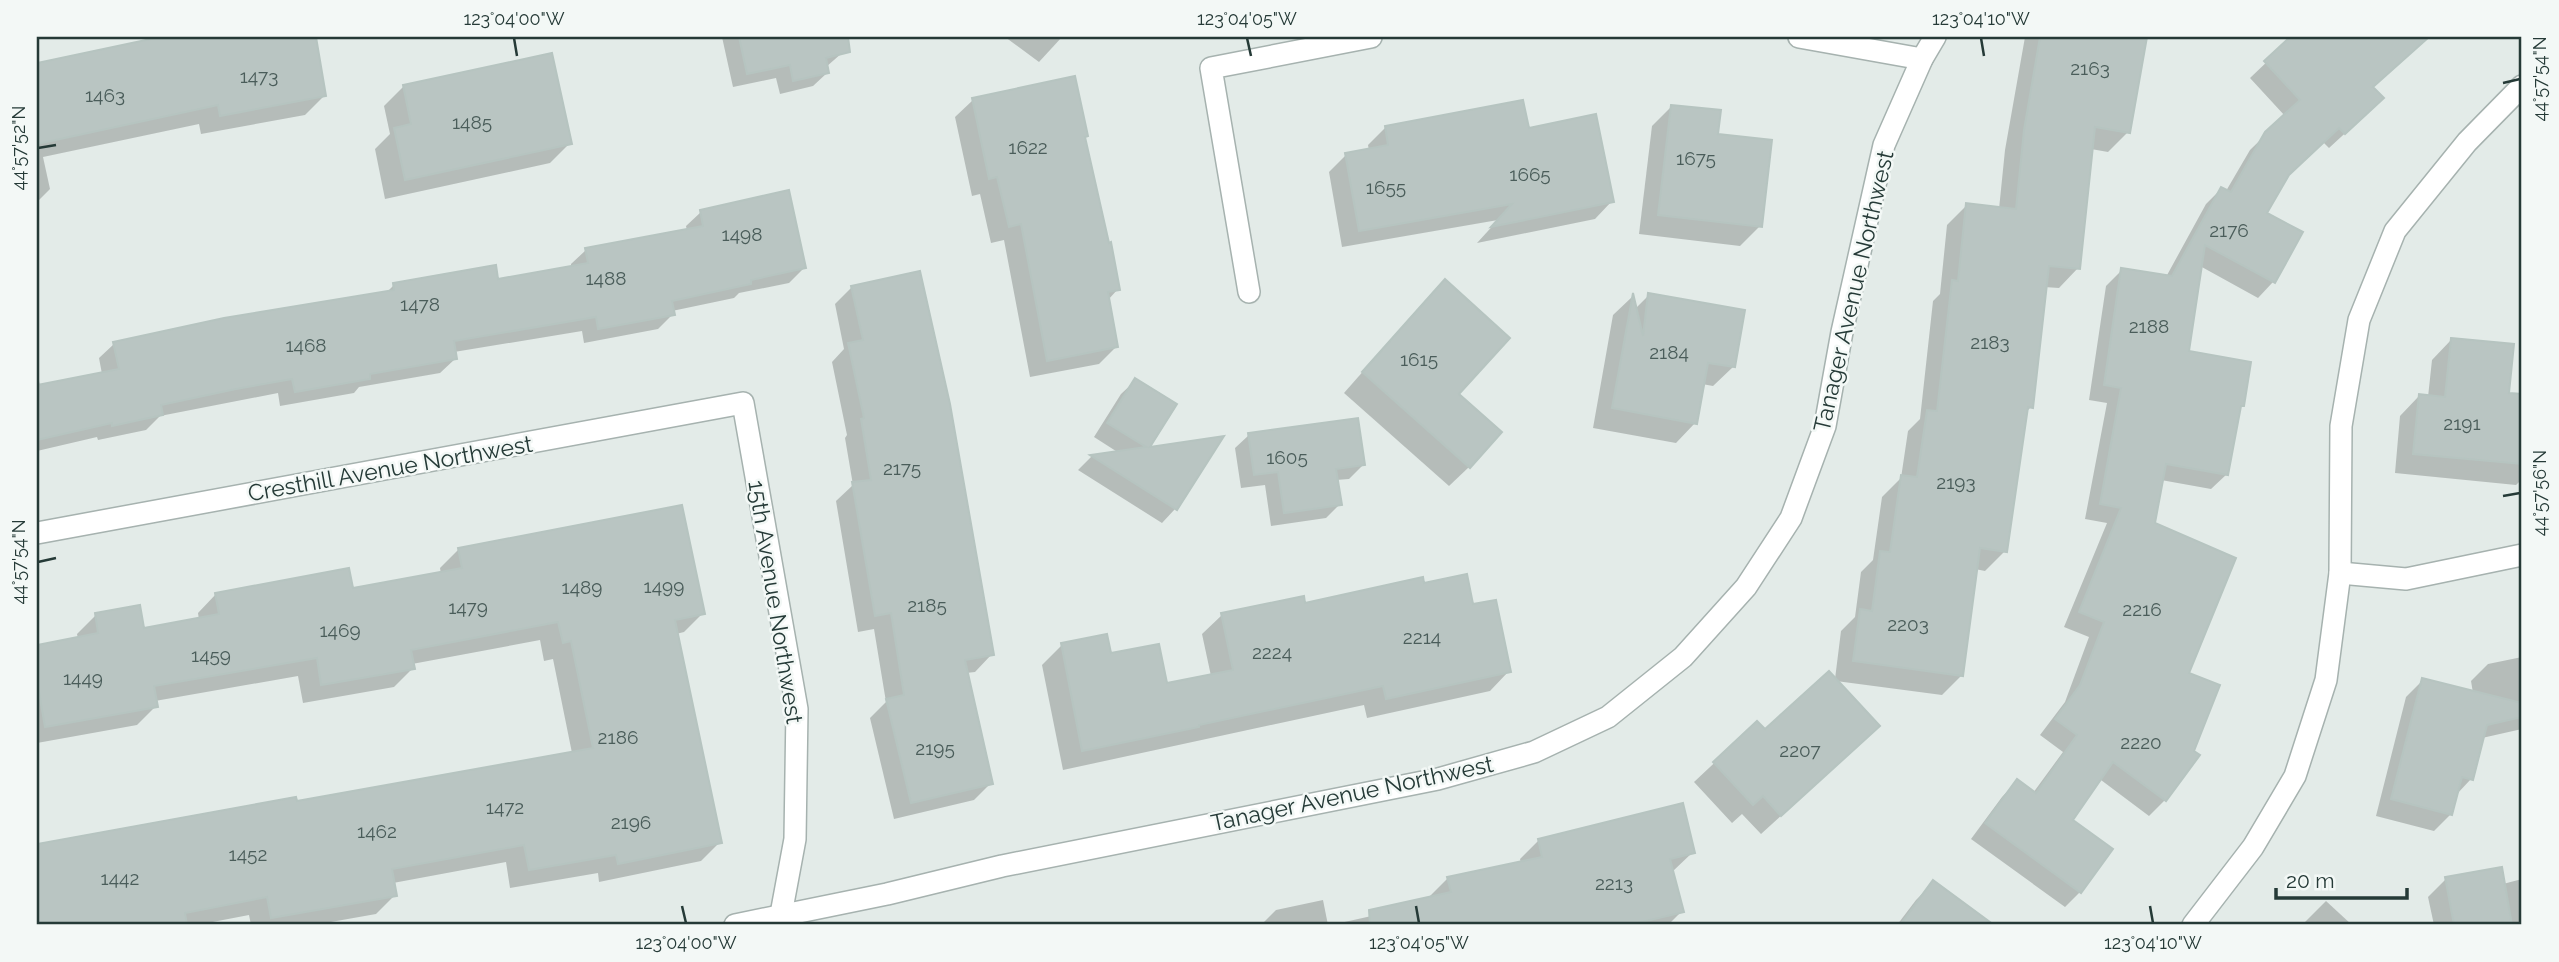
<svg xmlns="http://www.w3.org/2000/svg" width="2559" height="962" font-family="Raleway,sans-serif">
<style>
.shadow{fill:#0003}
.building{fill:#b9c5c2;stroke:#b6c4c0;stroke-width:2}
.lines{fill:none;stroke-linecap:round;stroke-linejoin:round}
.street-casing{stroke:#a6b2af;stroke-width:24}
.street{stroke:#fff;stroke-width:21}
.ticks{fill:none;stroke:#253a37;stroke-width:2.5}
.labels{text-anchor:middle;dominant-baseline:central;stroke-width:5;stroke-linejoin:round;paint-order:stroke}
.number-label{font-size:19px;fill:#4a5d5a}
.street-label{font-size:23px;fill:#253a37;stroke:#f3f8f6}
.neatline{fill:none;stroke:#253a37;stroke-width:2.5}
.ticks-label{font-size:18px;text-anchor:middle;fill:#253a37}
</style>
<rect width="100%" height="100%" fill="#e3ebe8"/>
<!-- shadow -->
<g class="shadow">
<path d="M168,37H314L325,95L305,115L201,134L199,124L43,157L50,189L37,202V79L44,71L79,56Z"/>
<path d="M722,37H838L842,53L826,67L827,73L813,86L780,94L776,78L733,87Z"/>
<path d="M1005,37H1062L1039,62Z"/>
<path d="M2025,37H2145L2128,132L2108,152L2091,149L2078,268L2059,288L2044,287L2031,407L2026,412L2005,551L1985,571L1975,569L1962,675L1942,695L1836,681L1858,746L1761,834L1742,814L1732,823L1694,782L1757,723L1765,732L1835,679L1841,631L1855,617L1861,572L1873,560L1882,497L1901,478L1908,431L1920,419L1933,301L1940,294L1947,225L1967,205L1999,209L2005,150Z"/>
<path d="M2293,37H2428L2371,88L2366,114L2329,148L2323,142L2286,176L2265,214L2300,233L2273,282L2258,298L2200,266L2187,353L2242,405L2238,409L2227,474L2211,489L2161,480L2153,524L2187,674L2192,751L2197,755L2165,800L2149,816L2101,780L2070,820L2080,892L2065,907L1971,839L2002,797L2017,781L2033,793L2063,752L2040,735L2065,702L2089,637L2064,627L2107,523L2085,519L2107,403L2089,400L2106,286L2122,270L2166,277L2206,204L2221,189L2226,191L2250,150L2285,116L2250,78Z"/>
<path d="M404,86L570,143L550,163L385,199L375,149L390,134L384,106Z"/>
<path d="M973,100L1084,137L1118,289L1108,300L1116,347L1099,364L1030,377L1004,240L991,243L980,194L972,196L955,117Z"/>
<path d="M1672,106L1716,136L1760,226L1740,246L1639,234L1652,126Z"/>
<path d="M1385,128L1528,130L1612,201L1595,219L1477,243L1498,220L1342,247L1329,172L1346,155L1369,151L1368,145Z"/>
<path d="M701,212L804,268L789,283L739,293L734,298L672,311L673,314L658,329L584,343L582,331L454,352L455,359L440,373L359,387L354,393L280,406L278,393L160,416L146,430L98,440L97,437L37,451V371L40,386L102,374L99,358L114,344L386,293L394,285L497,281L571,268V264L586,250L687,231L686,226Z"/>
<path d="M852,287L992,654L975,672L966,673L991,783L974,800L894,819L870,718L886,702L874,629L858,632L836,501L853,485L845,438L847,435L832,362L844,349L835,304Z"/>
<path d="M1649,295L1733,367L1713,386L1702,384L1695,423L1676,443L1593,428L1613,315L1632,297L1635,309Z"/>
<path d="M1425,301L1469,467L1449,486L1344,393Z"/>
<path d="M2451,340L2507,394L2518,410H2522V479L2516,485L2395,473L2400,416L2419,396L2428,397L2432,360Z"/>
<path d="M1135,381L1147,449L1220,439L1175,509L1162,523L1078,470L1091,457L1119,453L1094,437L1121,394Z"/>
<path d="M1249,435L1363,465L1349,479L1336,480L1340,504L1326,518L1271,526L1265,485L1241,488L1235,448Z"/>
<path d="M459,549L703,613L684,632L676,634L720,842L701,861L599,882L598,873L510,888L506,862L393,883L395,895L376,914L314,925H251L249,915L197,925H37V845L295,799L296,803L572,753L553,659L544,661L540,640L412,664L413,668L394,687L303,703L298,676L155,701L156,706L137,725L37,743V647L78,639L77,634L96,615L142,630L199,620L198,613L216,594L352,590L441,574L440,568Z"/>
<path d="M1422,585L1472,606L1509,671L1490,691L1367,718L1364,705L1063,770L1042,665L1062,645L1110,655L1166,685L1211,676L1202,634L1222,615L1304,605Z"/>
<path d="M2522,657V729L2482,738L2471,779L2456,795L2451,814L2434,831L2376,816L2406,697L2423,680L2473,693L2471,681L2488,664Z"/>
<path d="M1539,840L1693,852L1672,872L1682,911L1668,925H1331L1403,909L1429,897L1448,878L1521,863L1520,859Z"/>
<path d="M2446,879L2503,884L2522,879V925H2434L2428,897Z"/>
<path d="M1933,883L1991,925H1897L1916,900Z"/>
<path d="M1323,900L1328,925H1261L1276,910Z"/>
<path d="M2326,901L2352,925H2302Z"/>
</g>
<!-- building -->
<g class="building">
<path d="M160,37H316L326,96L220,116L218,105L37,144V63Z"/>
<path d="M739,37H848L850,52L826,58L829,73L793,81L790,65L747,74Z"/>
<path d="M2040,37H2147L2130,133L2095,127L2080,269L2049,266L2033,408L2028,407L2007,552L1980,548L1963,676L1853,661L1860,609L1872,611L1880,551L1890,552L1901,475L1917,477L1927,410L1937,411L1952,280L1958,281L1966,203L2016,209L2024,130Z"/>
<path d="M2290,37H2429L2373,87L2384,98L2345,134L2339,128L2289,175L2267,213L2303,232L2275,283L2205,245L2189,351L2251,362L2244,406H2241L2228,475L2166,464L2155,523L2236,558L2189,673L2220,685L2194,751L2200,755L2166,801L2113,762L2073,820L2113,849L2081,893L1985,823L2017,779L2036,793L2077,735L2055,719L2080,685L2104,622L2079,612L2121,508L2100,504L2121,388L2104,385L2121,268L2172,276L2221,187L2231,192L2265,132L2300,100L2264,61Z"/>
<path d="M552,53L572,144L405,180L394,128L411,124L403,85Z"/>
<path d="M1075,76L1088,136L1085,137L1109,243L1111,242L1120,290L1108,292L1118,347L1047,361L1021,224L1009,227L997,177L989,179L972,98Z"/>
<path d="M1523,100L1529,128L1596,114L1614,202L1491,227L1512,204L1359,231L1345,153L1388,145L1385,126Z"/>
<path d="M1671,105L1721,110L1718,134L1772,140L1762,227L1658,215Z"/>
<path d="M789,190L806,268L751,280V284L672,301L675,315L598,329L596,317L454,341L457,359L370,374V379L295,392L292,379L236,389L161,405L163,415L112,426V423L37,440V385L119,369L113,342L224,318L394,290L393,283L496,265L498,279L588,263L585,248L703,226L700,210Z"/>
<path d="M920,271L950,404L994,655L965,660L993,784L911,803L886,699L904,695L891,613L875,616L852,482L871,480L861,419L864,418L848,343L863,340L851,286Z"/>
<path d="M1445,279L1510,338L1459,394L1502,432L1470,468L1362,372Z"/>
<path d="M1633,293L1643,336L1648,293L1745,310L1735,367L1708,363L1697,424L1612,408Z"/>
<path d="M2451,338L2514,344L2509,393L2522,394V464L2413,454L2419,394L2445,397Z"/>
<path d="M1135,378L1177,404L1150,447L1224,436L1177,510L1090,455L1146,447L1107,423Z"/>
<path d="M1358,418L1365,465L1336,469L1342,505L1284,513L1278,472L1254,475L1248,433Z"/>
<path d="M682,505L705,614L675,620L722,843L618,864L616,855L529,870L524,845L392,869L397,896L271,918L267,897L185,913L187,925H37V844L296,797L297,801L593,748L571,641L563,643L558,622L411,650L415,669L321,685L317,658L154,686L158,707L45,727L37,681V645L98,633L95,613L140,605L144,628L219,614L215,593L349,568L353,588L462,568L458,548Z"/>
<path d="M1467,574L1473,604L1496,600L1511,672L1386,699L1383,686L1199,725V727L1082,751L1061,643L1107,634L1111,653L1159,644L1167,683L1233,670L1221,613L1304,596L1305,603L1423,577L1424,583Z"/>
<path d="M1829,671L1880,726L1781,816L1763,796L1753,805L1713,762L1757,721L1765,729Z"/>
<path d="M2422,678L2522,703V717L2487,725L2473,780L2462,777L2452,815L2391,799Z"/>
<path d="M1683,803L1695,853L1670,859L1684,912L1629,925H1370L1369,910L1451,892L1447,877L1542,857L1538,839Z"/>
<path d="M2502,867L2512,925H2454L2445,877Z"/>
<path d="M1933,880L1994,925H1900Z"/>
</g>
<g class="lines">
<defs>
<g id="street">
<path d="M1799,37L1922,59"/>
<path d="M1249,292L1211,68L1371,37"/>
<path d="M37,533L743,403L797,709L795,839L779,925"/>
<path d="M2340,573L2406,579L2522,555"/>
<path d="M735,925L887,894L1002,866L1438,779L1534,752L1608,717L1683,657L1746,587L1791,518L1825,426L1842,332L1884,145L1922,59L1935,37"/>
<path d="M2193,925L2253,847L2295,776L2326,680L2340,573L2341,426L2359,320L2395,231L2467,142L2522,86"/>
</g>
</defs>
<!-- street casing -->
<use href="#street" class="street-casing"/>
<!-- street -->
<use href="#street" class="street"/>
</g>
<!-- ticks -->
<path class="ticks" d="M514,38L517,56M1247,38L1251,56M1981,38L1984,56M2503,83L2520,79M38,148L56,145M2503,496L2520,493M38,562L56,558M682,906L686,923M1416,906L1419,923M2150,906L2153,923"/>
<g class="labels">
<!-- number labels -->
<g class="number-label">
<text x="2090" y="68">2163</text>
<text x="259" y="76">1473</text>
<text x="105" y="95">1463</text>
<text x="472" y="122">1485</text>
<text x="1028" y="147">1622</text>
<text x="1696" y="158">1675</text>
<text x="1530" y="174">1665</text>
<text x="1386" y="187">1655</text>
<text x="2229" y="230">2176</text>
<text x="742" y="234">1498</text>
<text x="606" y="278">1488</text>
<text x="420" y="304">1478</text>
<text x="2149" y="326">2188</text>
<text x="1990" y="342">2183</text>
<text x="306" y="345">1468</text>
<text x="1669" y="352">2184</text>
<text x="1419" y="359">1615</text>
<text x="2462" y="423">2191</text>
<text x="1287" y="457">1605</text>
<text x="902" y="468">2175</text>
<text x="1956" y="482">2193</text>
<text x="664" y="586">1499</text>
<text x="582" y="587">1489</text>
<text x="927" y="605">2185</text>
<text x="468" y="607">1479</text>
<text x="2142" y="609">2216</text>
<text x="1908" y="624">2203</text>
<text x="340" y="630">1469</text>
<text x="1422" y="637">2214</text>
<text x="1272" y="652">2224</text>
<text x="211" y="655">1459</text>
<text x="83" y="678">1449</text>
<text x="618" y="737">2186</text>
<text x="2141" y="742">2220</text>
<text x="935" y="748">2195</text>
<text x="1800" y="750">2207</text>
<text x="505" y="807">1472</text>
<text x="631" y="822">2196</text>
<text x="377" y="831">1462</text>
<text x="248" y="854">1452</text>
<text x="120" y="878">1442</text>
<text x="1614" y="883">2213</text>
</g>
<!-- street labels -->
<g class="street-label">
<text transform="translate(1853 291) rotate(-77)">Tanager Avenue Northwest</text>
<text transform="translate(390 468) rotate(-10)">Cresthill Avenue Northwest</text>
<text transform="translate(776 602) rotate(81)">15th Avenue Northwest</text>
<text transform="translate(1352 793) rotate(-12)">Tanager Avenue Northwest</text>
</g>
</g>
<!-- border -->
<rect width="2559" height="962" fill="none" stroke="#f3f8f6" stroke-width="77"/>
<!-- scale -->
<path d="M2276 888v10h131v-10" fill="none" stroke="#253a37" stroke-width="3.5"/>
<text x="2286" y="888" font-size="21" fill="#253a37" stroke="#f3f8f6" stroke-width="5" paint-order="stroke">20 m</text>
<rect x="38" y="38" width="2482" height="885" class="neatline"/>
<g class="ticks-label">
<text x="514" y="25">123°04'00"W</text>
<text x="1247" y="25">123°04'05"W</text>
<text x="1981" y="25">123°04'10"W</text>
<text transform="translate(2540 79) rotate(-90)" y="6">44°57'54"N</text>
<text transform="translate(19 148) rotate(-90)" y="6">44°57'52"N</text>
<text transform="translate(2540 493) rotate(-90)" y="6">44°57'56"N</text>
<text transform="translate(19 562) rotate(-90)" y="6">44°57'54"N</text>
<text x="686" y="949">123°04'00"W</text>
<text x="1419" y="949">123°04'05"W</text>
<text x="2153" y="949">123°04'10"W</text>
</g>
</svg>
